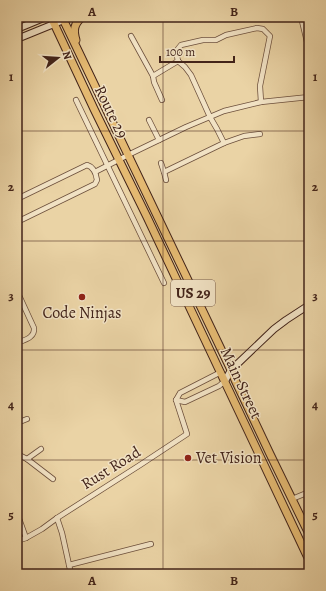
<svg xmlns="http://www.w3.org/2000/svg" width="326" height="591" font-family="Alegreya,serif">
<style>
.lines{fill:none;stroke-linecap:round;stroke-linejoin:round}
.street-casing{stroke:#6c4f3c;stroke-width:6}
.secondary-casing{stroke:#422319;stroke-width:8}
.primary-casing{stroke:#422319;stroke-width:9}
.street{stroke:#f1e2c4;stroke-width:4.5}
.secondary{stroke:#f1e2c4;stroke-width:6}
.primary{stroke:#e5ba72;stroke-width:7}
.grid{fill:none;stroke:#422319;stroke-width:1;stroke-opacity:0.55}
.poi-dot{fill:#8f2418;stroke:#f1e2c4;stroke-width:1.5}
.labels{text-anchor:middle;dominant-baseline:central;stroke-width:3;stroke-linejoin:round;paint-order:stroke}
.shield{fill:#f1e2c4;stroke:#765c4c;stroke-width:1}
.shield-label{font-size:15px;font-weight:bold;fill:#422319}
.street-label{font-size:16px;fill:#422319;stroke:#f1e2c4}
.poi-label{font-size:16px;fill:#422319;stroke:#f1e2c4}
.neatline{fill:none;stroke:#422319;stroke-width:1.5}
.grid-label{font-size:13px;text-anchor:middle;font-weight:bold;fill:#422319}
</style>
<rect width="100%" height="100%" fill="#ead3a5"/>
<filter id="stains"><feTurbulence type="fractalNoise" baseFrequency=".005" numOctaves="4"/><feColorMatrix values="0 0 0 0 .2 0 0 0 0 .09 0 0 0 0 .02 0 0 0 .5 -.17"/></filter>
<radialGradient id="worn" r=".72"><stop offset=".6" stop-color="#630" stop-opacity="0"/><stop offset="1" stop-color="#630" stop-opacity=".3"/></radialGradient>
<g class="lines">
<defs>
<g id="street">
<path d="M301,17L309,50"/>
<path d="M131,36L153,76"/>
<path d="M76,100L164,283"/>
<path d="M162,100L154,82L153,76L178,61"/>
<path d="M149,120L159,140"/>
<path d="M224,143L217,129L210,117L191,75L185,67L178,61L177,56V50L181,45L203,40H216L226,35L257,28L263,29L270,36L260,86L261,102"/>
<path d="M161,163L164,172L166,180"/>
<path d="M95,172L128,155L186,127L224,111L261,102L309,97"/>
<path d="M164,172L224,143L244,136L260,134"/>
<path d="M17,199L87,165C94,167 96,173 97,180L95,184L17,222"/>
<path d="M17,291L34,328C35,338 24,340 17,343"/>
<path d="M221,372L180,393L176,400L185,402L219,386L225,381"/>
<path d="M17,423L27,419"/>
<path d="M17,454L27,459L53,479"/>
<path d="M27,459L41,449"/>
<path d="M292,499L309,492"/>
<path d="M17,513L26,538"/>
<path d="M57,518L62,533L71,574"/>
<path d="M17,541L26,538L42,529L57,518L140,465L187,434L176,400"/>
<path d="M69,565L151,544"/>
</g>
<g id="secondary">
<path d="M17,29L46,17"/>
<path d="M17,39L71,17"/>
<path d="M225,381L231,370L274,329L286,320L309,305"/>
</g>
<g id="primary">
<path d="M51,17L94,109L147,217L309,560"/>
<path d="M62,17L231,370L235,380L270,454L309,534"/>
<path d="M76,40C73,30 74,24 82,17"/>
</g>
</defs>
<!-- street casing -->
<use href="#street" class="street-casing"/>
<!-- secondary casing -->
<use href="#secondary" class="secondary-casing"/>
<!-- primary casing -->
<use href="#primary" class="primary-casing"/>
<!-- street -->
<use href="#street" class="street"/>
<!-- secondary -->
<use href="#secondary" class="secondary"/>
<!-- primary -->
<use href="#primary" class="primary"/>
</g>
<!-- grid -->
<path class="grid" d="M163,17V574M17,131H309M17,241H309M17,350H309M17,460H309"/>
<!-- markers -->
<g class="poi-dot">
<circle cx="82" cy="297" r="4"/>
<circle cx="188" cy="458" r="4"/>
</g>
<g class="labels">
<!-- shield labels -->
<rect class="shield" x="171" y="280" width="44" height="26" rx="3"/>
<g class="shield-label">
<text x="193" y="293">US 29</text>
</g>
<!-- street labels -->
<g class="street-label">
<text transform="translate(111 112) rotate(64)">Route 29</text>
<text transform="translate(241 383) rotate(65)">Main Street</text>
<text transform="translate(111 468) rotate(-32)">Rust Road</text>
</g>
<!-- poi labels -->
<g class="poi-label">
<text x="82" y="313">Code Ninjas</text>
<text x="196" y="458" text-anchor="start">Vet Vision</text>
</g>
</g>
<!-- margin -->
<rect width="326" height="591" fill="none" stroke="#ead3a5" stroke-width="44"/>
<!-- north arrow -->
<g transform="translate(58 58) rotate(73)" stroke="#f1e2c4" stroke-width="3" paint-order="stroke">
<path d="M0-3L7 15L0 10L-7 15Z" fill="#422319"/>
<text y="-6" font-size="11" font-weight="bold" text-anchor="middle" fill="#422319">N</text>
</g>
<!-- scale -->
<path d="M160 56v6h74v-6" fill="none" stroke="#422319" stroke-width="2"/>
<text x="166" y="56" font-size="12" fill="#422319" stroke="#f1e2c4" stroke-width="3" paint-order="stroke">100 m</text>
<rect x="22" y="22" width="282" height="547" class="neatline"/>
<g class="grid-label">
<text x="92" y="16">A</text>
<text x="234" y="16">B</text>
<text x="11" y="81">1</text>
<text x="315" y="81">1</text>
<text x="11" y="191">2</text>
<text x="315" y="191">2</text>
<text x="11" y="300">3</text>
<text x="315" y="300">3</text>
<text x="11" y="409">4</text>
<text x="315" y="409">4</text>
<text x="11" y="519">5</text>
<text x="315" y="519">5</text>
<text x="92" y="585">A</text>
<text x="234" y="585">B</text>
</g>
<rect width="100%" height="100%" filter="url(#stains)"/>
<rect width="100%" height="100%" fill="url(#worn)"/>
</svg>
